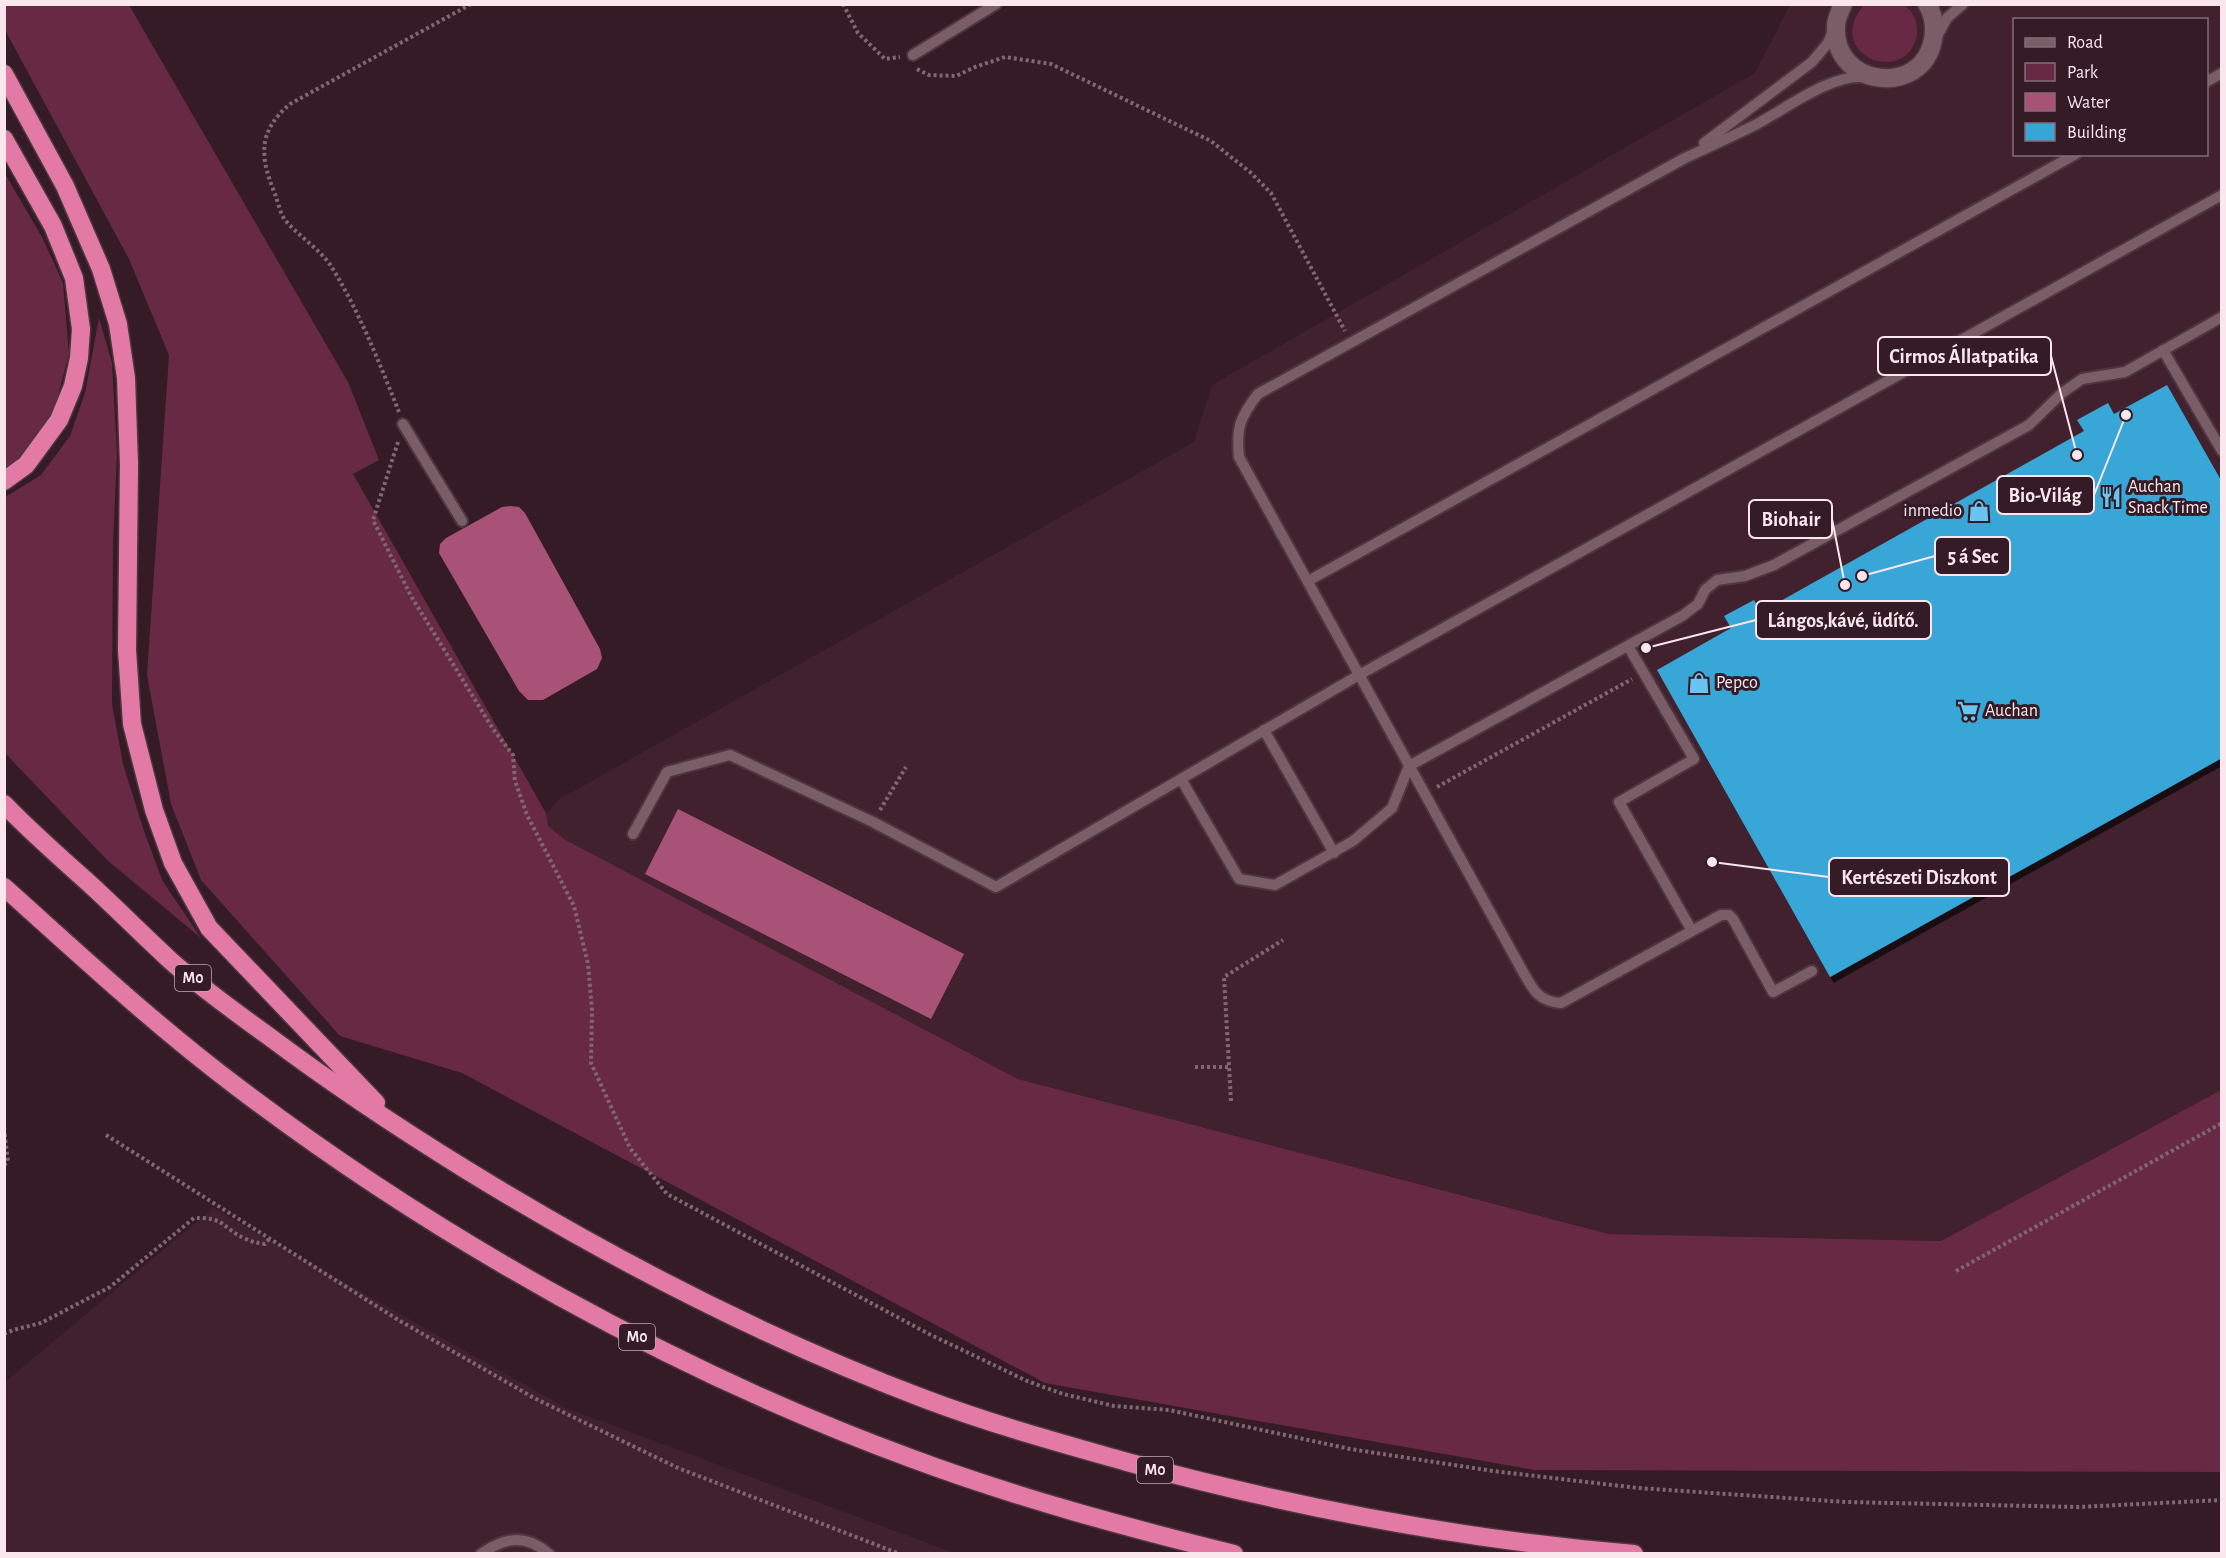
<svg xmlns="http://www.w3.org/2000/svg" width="2226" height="1558" font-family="'Alegreya Sans',sans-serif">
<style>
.built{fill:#42212e;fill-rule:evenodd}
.green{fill:#682945}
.water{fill:#a85277}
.building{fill:#37a6d6;filter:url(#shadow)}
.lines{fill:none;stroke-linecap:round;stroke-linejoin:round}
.lane-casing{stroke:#4c373f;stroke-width:14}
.street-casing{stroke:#4c373f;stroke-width:21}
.highway-casing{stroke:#4c373f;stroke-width:21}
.path{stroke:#7f6871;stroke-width:4;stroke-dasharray:3 3;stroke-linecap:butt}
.lane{stroke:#7b5d68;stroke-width:10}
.street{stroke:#7b5d68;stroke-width:18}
.highway{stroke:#e27aa5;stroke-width:18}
.labels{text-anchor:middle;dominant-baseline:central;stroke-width:6;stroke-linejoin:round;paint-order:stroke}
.shield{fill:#341b25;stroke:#bfaab2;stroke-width:1.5}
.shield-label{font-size:16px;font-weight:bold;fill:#fae7ee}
.poi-label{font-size:18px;fill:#fae7ee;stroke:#341b25;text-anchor:start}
.leader{fill:none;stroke:#fae7ee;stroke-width:2}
.callout-dot{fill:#fae7ee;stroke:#341b25;stroke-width:2}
.callout{fill:#341b25;stroke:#fae7ee;stroke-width:2}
.callout-label{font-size:20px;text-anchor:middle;font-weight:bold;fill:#fae7ee}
</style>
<defs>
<filter id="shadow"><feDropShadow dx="3.5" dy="6" stdDeviation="0" flood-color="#0009"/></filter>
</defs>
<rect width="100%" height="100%" fill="#341b25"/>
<!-- built -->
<g class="built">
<path d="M1790,5H2221V1090L1942,1241L1610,1234L1018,1079L564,839L548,826L546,814L558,800L1194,442L1212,385L1755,73ZM2014,20H2206V154H2014Z"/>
<path d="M213,1208L566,1408L954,1553L5,1554V1382Z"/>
</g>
<!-- green -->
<g class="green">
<path d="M4,5H129L348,382L379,460L353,474L546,813L548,826L564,839L1018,1079L1609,1234L1941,1241L2221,1090V1472L1534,1470L1045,1383L462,1073L340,1036L201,880L171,804L147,675L169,355L129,259L5,30Z"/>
<path d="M1864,5H1904C1913,11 1918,22 1917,33C1909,89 1821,55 1864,5Z"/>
<path d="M4,172L43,239L63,283L69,354L54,410L22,458L5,469Z"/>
<path d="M99,318L112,363L117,454L113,543L112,704L123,764L144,831L162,880L201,938L107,860L5,753V497L41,475L70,436L85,393Z"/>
</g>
<!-- water -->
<g class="water">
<path d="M511,506L519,507L525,513L600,649L602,658L597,669L543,700H528L519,691L439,553L440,544L446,538L502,507Z"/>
<path d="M678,809L964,954L931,1019L645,874Z"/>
</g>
<!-- building -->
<path class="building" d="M2167,385L2222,482V758L1830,977L1657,670L1731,628L1724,616L1754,600L1761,612L2084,431L2077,420L2108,403L2114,414Z"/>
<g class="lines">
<defs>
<g id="lane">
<path d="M1936,38L1947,18L1963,4"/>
<path d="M913,55L996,4"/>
<path d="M2206,82L2222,73"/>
<path d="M1704,143L1812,62L1828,43L1834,28"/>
<path d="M2163,350L2222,451"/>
<path d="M403,424L462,521"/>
<path d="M1308,581L2076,154"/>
<path d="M1628,646L1694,759L1619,802L1692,931"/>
<path d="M1264,730L1334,853"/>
<path d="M1181,779L1239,879L1275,885L1353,841L1392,808L1409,766L1682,616L1698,604L1705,590L1717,580L1745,576L1774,565L2029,425L2062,393L2082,379L2125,372L2222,317"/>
<path d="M633,834L667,772L730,755L873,822L996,887L1359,675L2222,195"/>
<path d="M1812,971L1773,992L1733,919L1729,915H1721L1561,1003C1537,1001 1533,989 1522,970L1239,457C1236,428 1240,417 1258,394L1685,158C1709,147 1733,136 1757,124C1787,108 1832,73 1867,77"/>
<path d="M481,1554C505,1537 526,1534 549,1554"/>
</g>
<path id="street" d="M1843,4C1840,11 1836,19 1836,26C1832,87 1922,98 1933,40C1935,28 1934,15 1927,4"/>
<g id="highway">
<path d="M4,74L65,186L101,269L118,324L126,378L129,464L127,650L132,724L154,810L173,863L209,928L376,1103"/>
<path d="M4,139L53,226L74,278L81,329L79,358L73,386L59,420L26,465L4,481"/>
<path d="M4,804C32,833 62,859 92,886C119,911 145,937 172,962C202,988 235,1012 267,1035C331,1083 397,1127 465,1169C611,1259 764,1338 925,1399C991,1424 1060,1443 1127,1462C1293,1507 1462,1540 1634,1554"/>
<path d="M4,887C80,955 155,1025 236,1086C437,1239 676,1372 913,1459C1018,1498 1125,1527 1234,1554"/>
</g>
</defs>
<!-- lane casing -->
<use href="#lane" class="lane-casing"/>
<!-- street casing -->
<use href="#street" class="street-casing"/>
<!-- highway casing -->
<use href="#highway" class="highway-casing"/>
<!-- path -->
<g class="path">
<path d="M843,4L858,33L885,59L900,57"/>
<path d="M917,69L929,75L956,76L975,67L1005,57L1051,64L1211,141L1250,172L1271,193L1345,331"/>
<path d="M399,412C379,362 359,311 331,266C319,248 298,236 285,220C280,213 278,202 275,194C260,157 257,132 290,104L471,4"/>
<path d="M398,442L373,520L411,596L493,729L513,755L515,781L527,815L574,906L588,964L592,1010L591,1063L630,1148L667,1194L929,1334L1027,1381L1063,1394L1114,1406L1169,1410L1350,1449L1493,1471L1638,1488L1846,1502L2078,1507L2222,1500"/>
<path d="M1437,787L1632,679"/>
<path d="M880,810L906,767"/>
<path d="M1195,1067H1229"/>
<path d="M1231,1101L1224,977L1283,940"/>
<path d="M4,1128L8,1162L4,1165"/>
<path d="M106,1135L400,1321L536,1399L678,1468L900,1554"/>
<path d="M1956,1271L2222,1123"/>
<path d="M4,1334L13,1330L41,1323L110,1287L194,1218C227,1217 222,1229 246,1239C252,1242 258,1243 265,1244L270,1238"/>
</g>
<!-- lane -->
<use href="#lane" class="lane"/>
<!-- street -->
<use href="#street" class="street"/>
<!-- highway -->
<use href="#highway" class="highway"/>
</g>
<!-- icons -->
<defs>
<symbol id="restaurant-bare" viewBox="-9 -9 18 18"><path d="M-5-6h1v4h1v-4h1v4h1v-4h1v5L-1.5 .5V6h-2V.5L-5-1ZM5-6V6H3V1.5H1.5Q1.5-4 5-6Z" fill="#68c4f0" stroke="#341b25" stroke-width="2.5" paint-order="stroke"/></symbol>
<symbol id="shop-bare" viewBox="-9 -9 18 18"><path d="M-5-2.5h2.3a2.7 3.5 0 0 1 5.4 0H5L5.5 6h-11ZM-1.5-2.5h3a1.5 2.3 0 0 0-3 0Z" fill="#68c4f0" stroke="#341b25" stroke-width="2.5" paint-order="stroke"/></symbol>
<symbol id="supermarket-bare" viewBox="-9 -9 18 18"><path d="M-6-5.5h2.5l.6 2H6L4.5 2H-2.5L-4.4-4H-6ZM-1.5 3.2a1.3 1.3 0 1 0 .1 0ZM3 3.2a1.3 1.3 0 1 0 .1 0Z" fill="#68c4f0" stroke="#341b25" stroke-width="2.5" paint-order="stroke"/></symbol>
</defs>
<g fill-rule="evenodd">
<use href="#restaurant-bare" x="2096" y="482" width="30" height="30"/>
<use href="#shop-bare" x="1964" y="496" width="30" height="30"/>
<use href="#shop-bare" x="1684" y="668" width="30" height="30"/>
<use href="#supermarket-bare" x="1953" y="696" width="30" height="30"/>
</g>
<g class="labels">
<!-- shield labels -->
<g class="shield">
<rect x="175" y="965" width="36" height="26" rx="4.5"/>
<rect x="619" y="1324" width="36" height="26" rx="4.5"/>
<rect x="1137" y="1457" width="36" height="26" rx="4.5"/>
</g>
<g class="shield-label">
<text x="193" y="978">M0</text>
<text x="637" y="1337">M0</text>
<text x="1155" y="1470">M0</text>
</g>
<!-- poi labels -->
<g class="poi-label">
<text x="2128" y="487">Auchan<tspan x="2128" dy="21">Snack Time</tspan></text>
<text x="1962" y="511" text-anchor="end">inmedio</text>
<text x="1716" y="683">Pepco</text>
<text x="1985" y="711">Auchan</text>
</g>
</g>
<!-- callouts -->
<path class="leader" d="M2077 455L2051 356M2126 415L2094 495M1845 585L1832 519M1862 576L1935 556M1646 648L1756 620M1712 862L1829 877"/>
<g class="callout-dot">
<circle cx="2077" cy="455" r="6"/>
<circle cx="2126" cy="415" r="6"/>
<circle cx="1845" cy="585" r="6"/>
<circle cx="1862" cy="576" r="6"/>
<circle cx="1646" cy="648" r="6"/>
<circle cx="1712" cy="862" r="6"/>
</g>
<g class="callout">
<rect x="1878" y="337" width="173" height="38" rx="6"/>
<rect x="1997" y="476" width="97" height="38" rx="6"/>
<rect x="1749" y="500" width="83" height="38" rx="6"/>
<rect x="1935" y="537" width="75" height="38" rx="6"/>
<rect x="1756" y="601" width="175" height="38" rx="6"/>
<rect x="1829" y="858" width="180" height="38" rx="6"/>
</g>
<g class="callout-label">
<text x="1964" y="363">Cirmos Állatpatika</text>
<text x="2045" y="502">Bio-Világ</text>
<text x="1791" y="526">Biohair</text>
<text x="1973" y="563">5 á Sec</text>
<text x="1843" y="627">Lángos,kávé, üdítő.</text>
<text x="1919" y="884">Kertészeti Diszkont</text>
</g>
<!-- border -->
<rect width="2226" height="1558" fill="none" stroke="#fae7ee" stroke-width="12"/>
<!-- legend -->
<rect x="2013" y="18" width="195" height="138" fill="#341b25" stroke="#836d75" stroke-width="1.5"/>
<rect x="2025" y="38" width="30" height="9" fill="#7b5d68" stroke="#836d75" stroke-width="1.5"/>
<text x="2067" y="48" font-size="18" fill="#fae7ee">Road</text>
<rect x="2025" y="63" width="30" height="18" fill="#682945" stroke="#836d75" stroke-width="1.5"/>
<text x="2067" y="78" font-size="18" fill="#fae7ee">Park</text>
<rect x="2025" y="93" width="30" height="18" fill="#a85277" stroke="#836d75" stroke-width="1.5"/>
<text x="2067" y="108" font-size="18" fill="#fae7ee">Water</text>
<rect x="2025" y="123" width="30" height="18" fill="#37a6d6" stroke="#836d75" stroke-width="1.5"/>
<text x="2067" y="138" font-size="18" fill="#fae7ee">Building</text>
</svg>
